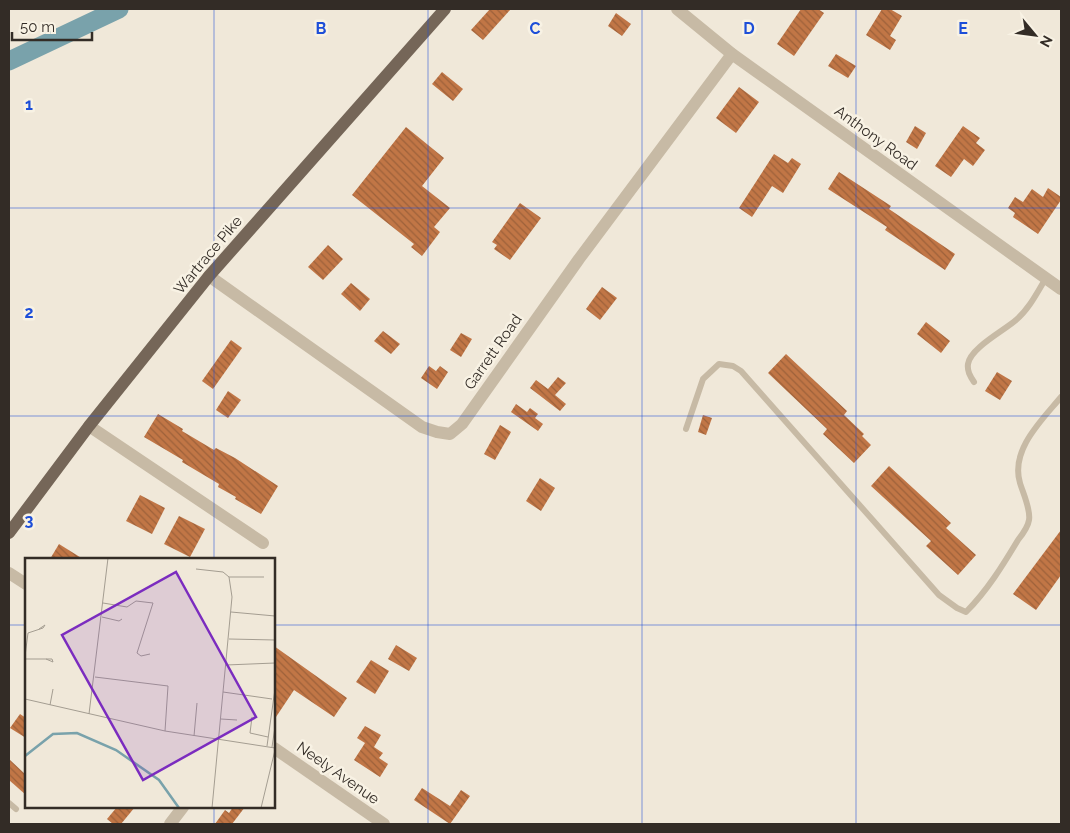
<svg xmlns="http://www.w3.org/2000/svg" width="1070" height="833" font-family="Raleway,sans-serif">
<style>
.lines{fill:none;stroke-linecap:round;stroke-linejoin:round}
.river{stroke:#79a2ab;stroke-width:19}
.building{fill:url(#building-back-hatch)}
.service{stroke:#c7baa5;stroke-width:6}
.minor{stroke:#c7baa5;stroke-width:12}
.primary{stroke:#756658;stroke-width:12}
.grid{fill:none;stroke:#1d4ed8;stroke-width:1;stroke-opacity:0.55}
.labels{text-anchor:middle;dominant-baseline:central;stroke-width:5;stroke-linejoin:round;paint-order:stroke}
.street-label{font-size:15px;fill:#332c26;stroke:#f8f2e4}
.inset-river{fill:none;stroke:#79a2ab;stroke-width:2.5}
.inset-road{fill:none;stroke:#a49d91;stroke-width:1}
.view{fill:#7b2cbf;fill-opacity:0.15;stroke:#7b2cbf;stroke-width:2.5}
.inset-edge{fill:none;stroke:#332c26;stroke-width:2.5}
.grid-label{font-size:16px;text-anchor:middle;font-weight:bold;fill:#1d4ed8;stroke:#f8f2e4;stroke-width:5;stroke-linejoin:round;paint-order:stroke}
</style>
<defs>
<pattern id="building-back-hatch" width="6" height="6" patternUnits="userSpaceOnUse" patternTransform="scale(1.25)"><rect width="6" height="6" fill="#c17646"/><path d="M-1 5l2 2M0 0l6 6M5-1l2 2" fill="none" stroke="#9d613a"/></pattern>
</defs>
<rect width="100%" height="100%" fill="#f0e8d9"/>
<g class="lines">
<!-- river -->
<path class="river" d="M9,61L119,9"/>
</g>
<!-- building -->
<g class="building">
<path d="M490,9H511L483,40L471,30Z"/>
<path d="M801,9H818L824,13L794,56L777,44Z"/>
<path d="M882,9H890L902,16L890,36L896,40L890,50L866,35Z"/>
<path d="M616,13L631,24L622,36L608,26Z"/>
<path d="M836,54L856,66L848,78L828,66Z"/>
<path d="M442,72L463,89L453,101L432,84Z"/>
<path d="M739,87L759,102L736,133L716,118Z"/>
<path d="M915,126L926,133L917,149L906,142Z"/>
<path d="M963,126L980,138L976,143L985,150L973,166L964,159L951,177L935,166Z"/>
<path d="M406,127L444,158L422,186L450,208L434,227L440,232L422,256L411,247L414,244L352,195Z"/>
<path d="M774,154L788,163L792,158L801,164L783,193L772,186L752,217L739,208Z"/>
<path d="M839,172L891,206L889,209L955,254L945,270L885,230L887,227L828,189Z"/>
<path d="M1048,188L1061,197V200L1038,234L1013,217L1015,213L1008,208L1015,197L1023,202L1032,189L1043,197Z"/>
<path d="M520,203L541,218L510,260L494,249L497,245L492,242Z"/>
<path d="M328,245L343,259L323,280L308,267Z"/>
<path d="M351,283L370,299L360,311L341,294Z"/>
<path d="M602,287L617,298L600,320L586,309Z"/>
<path d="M926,322L950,341L941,353L917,334Z"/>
<path d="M383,331L400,344L391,354L374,341Z"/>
<path d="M461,333L472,339L461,357L450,350Z"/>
<path d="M231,340L242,348L213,389L202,381Z"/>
<path d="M786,354L847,411L844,415L864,434L862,436L871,445L854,463L823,434L827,429L768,373Z"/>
<path d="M429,366L436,371L440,366L448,372L437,389L421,378Z"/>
<path d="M997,372L1012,381L1000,400L985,391Z"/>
<path d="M558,377L566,383L555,395L566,404L560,411L530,388L536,380L548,389Z"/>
<path d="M228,391L241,400L228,418L216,410Z"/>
<path d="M516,404L527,412L530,408L538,414L535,418L543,424L538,431L511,412Z"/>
<path d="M158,414L183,429L182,431L214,450L216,448L235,458L278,486L261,514L235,499L236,497L218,487L219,484L182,462L183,460L144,437Z"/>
<path d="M703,415L712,418L706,435L698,432Z"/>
<path d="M500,425L511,432L495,460L484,454Z"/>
<path d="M889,466L951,523L946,528L976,555L958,575L926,546L931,541L871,486Z"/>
<path d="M540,478L555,488L541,511L526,501Z"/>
<path d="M140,495L165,508L152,534L126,521Z"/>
<path d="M179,516L205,529L190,557L164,544Z"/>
<path d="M1061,530V575L1036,610L1013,594Z"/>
<path d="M59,544L83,559H50Z"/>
<path d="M396,645L417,658L409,671L388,659Z"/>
<path d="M274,646L347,698L334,717L294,690L274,720Z"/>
<path d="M371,660L389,671L375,694L356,682Z"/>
<path d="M20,714L26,718V738L10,728Z"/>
<path d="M365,726L381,735L374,747L383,753L379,758L388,764L380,777L354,760L365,743L357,738Z"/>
<path d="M9,759L26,775V795L9,780Z"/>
<path d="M422,788L450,806L461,790L470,796L450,824L414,800Z"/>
<path d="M117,807H135L121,824H113L107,819Z"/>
<path d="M233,807H245L232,824H215L225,810L229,813Z"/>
</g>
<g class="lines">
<!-- service -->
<g class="service">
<path d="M974,382C970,376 967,371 968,364C970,348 1005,330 1016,320C1029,309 1037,293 1046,278"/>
<path d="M686,429L703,379L719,364L733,366L741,371L939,595L957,608L966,612C987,591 1003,565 1018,540C1022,535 1028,527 1029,520C1031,510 1023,493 1020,483C1010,450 1042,420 1061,397"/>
<path d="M9,803L16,809"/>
</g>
<!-- minor -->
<g class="minor">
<path d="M677,9L732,54L1061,289"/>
<path d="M209,276L422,427L437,432L450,434L462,424L579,259L732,54"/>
<path d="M89,426L263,543"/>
<path d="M9,573L26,584"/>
<path d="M274,748L384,824"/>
<path d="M170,824L183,807"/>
</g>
<!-- primary -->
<path class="primary" d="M9,533L89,426L209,276L445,9"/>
</g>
<!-- grid -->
<path class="grid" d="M214,9V559M428,9V824M642,9V824M856,9V824M9,208H1061M9,416H1061M9,625H26M274,625H1061M214,807V824"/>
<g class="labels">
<!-- street labels -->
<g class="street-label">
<text transform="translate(876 138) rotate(36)">Anthony Road</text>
<text transform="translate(208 255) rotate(-50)">Wartrace Pike</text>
<text transform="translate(493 352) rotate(-55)">Garrett Road</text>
<text transform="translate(338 773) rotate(35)">Neely Avenue</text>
</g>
</g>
<!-- overview -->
<g transform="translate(25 558)">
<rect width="250" height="250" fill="#f0e8d9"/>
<path class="inset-river" d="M0,198L28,176L52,175L91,192L134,222L154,250"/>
<path class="inset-road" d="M171,11L198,14L204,19L207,39L187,250M204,19H239M78,45L102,49L111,43L128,45L112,95L116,98L125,96M206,54L250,58M77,59L94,63L97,61M204,81L250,82M0,98L3,75L18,70L20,67L14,71M0,101H27L28,104L21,101M201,107L250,105M70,119L143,128L140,173M198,134L247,141M0,141L140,173L250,190M25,147L28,131M64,156L83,0M227,159L225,175L243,179M196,161L212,162M169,178L172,145M242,188L250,131M247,189L250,169M236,250L250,192"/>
<path class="view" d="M151,14L231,159L118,222L37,77Z"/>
<rect width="250" height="250" class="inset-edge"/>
</g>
<g class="grid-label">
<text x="321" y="34">B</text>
<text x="535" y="34">C</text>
<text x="749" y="34">D</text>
<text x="963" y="34">E</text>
<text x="29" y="110">1</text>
<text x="29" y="318">2</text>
<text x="29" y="526">3</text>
</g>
<!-- border -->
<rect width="1070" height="833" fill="none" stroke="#332c26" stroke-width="20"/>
<!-- north arrow -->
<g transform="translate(1035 35) rotate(119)" stroke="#f8f2e4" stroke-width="4" paint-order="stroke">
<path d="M0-4L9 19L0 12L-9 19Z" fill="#332c26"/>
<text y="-8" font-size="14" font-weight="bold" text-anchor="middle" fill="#332c26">N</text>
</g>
<!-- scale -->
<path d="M12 32v8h80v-8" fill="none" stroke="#332c26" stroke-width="2.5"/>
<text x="20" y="32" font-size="15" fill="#332c26" stroke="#f8f2e4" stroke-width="4" paint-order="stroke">50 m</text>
</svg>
